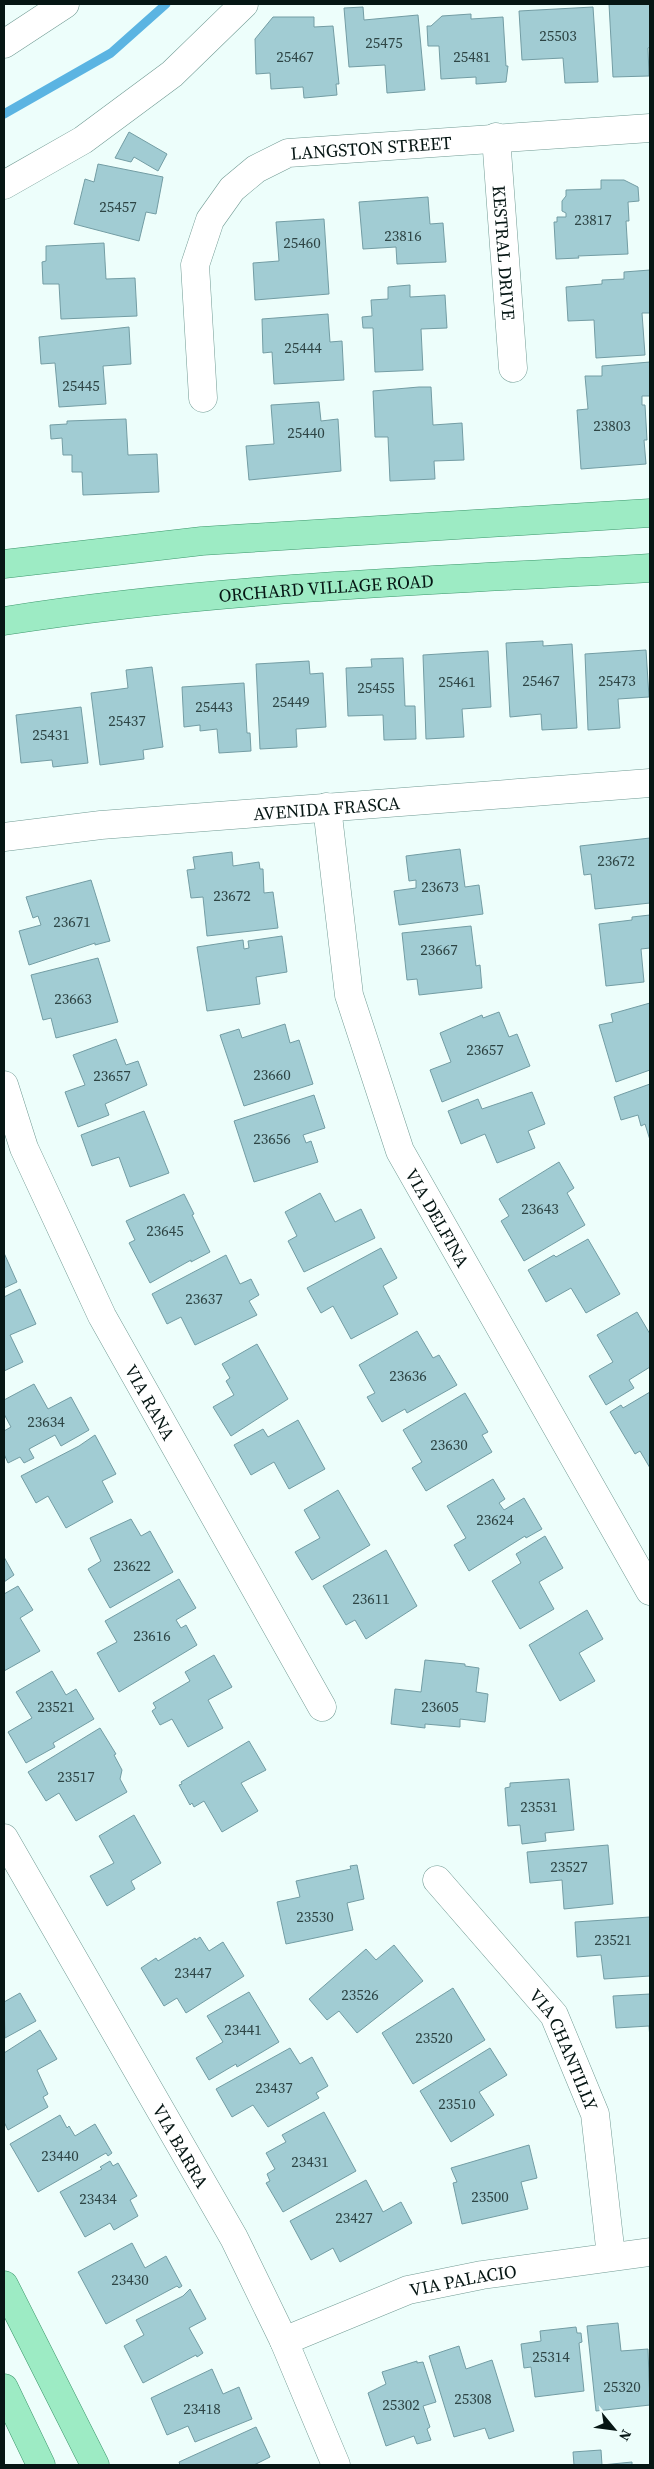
<svg xmlns="http://www.w3.org/2000/svg" width="654" height="2469" font-family="'Source Serif 4',serif">
<style>
.lines{fill:none;stroke-linecap:round;stroke-linejoin:round}
.stream{stroke:#5bb4e2;stroke-width:9}
.building{fill:#a1ccd3;stroke:#739da4}
.minor-casing{stroke:#719b94;stroke-width:29}
.major-casing{stroke:#3d986d;stroke-width:29}
.minor{stroke:#fff;stroke-width:28}
.major{stroke:#9debc4;stroke-width:28}
.labels{text-anchor:middle;dominant-baseline:central;stroke-width:4.5;stroke-linejoin:round;paint-order:stroke}
.number-label{font-size:15px;fill:#2d4444}
.street-label{font-size:18px;fill:#061614;stroke:#edfefb}
</style>
<rect width="100%" height="100%" fill="#edfefb"/>
<g class="lines">
<!-- stream -->
<path class="stream" d="M4,114L111,53L166,4"/>
</g>
<!-- building -->
<g class="building">
<path d="M609,4H650V47L648,48L649,76L613,77Z"/>
<path d="M363,7L364,20L418,15L425,90L387,93L385,65L349,67L344,8Z"/>
<path d="M593,7L598,82L565,83L563,58L522,60L519,11Z"/>
<path d="M471,14V19L503,17L506,66H508L506,82L476,84V77L441,79L439,46H428L427,26H431L442,16Z"/>
<path d="M273,17H314V27L333,26L339,84H336L337,95L304,98L303,87L271,89L270,73L256,74L255,39Z"/>
<path d="M129,132L167,154L158,171L134,157L131,162L115,158Z"/>
<path d="M98,164L163,177L156,214L146,212L139,241L74,224L85,179L94,182Z"/>
<path d="M601,180H624L638,187L639,201L628,202L629,221H626L628,254L578,256L579,258L556,259L554,222H557V217H566V213L562,211V201L566,196V190L601,189Z"/>
<path d="M428,197L430,224L443,223L446,262L397,264L396,247L363,249L359,202Z"/>
<path d="M324,219L329,294L255,300L253,263L279,261L276,222Z"/>
<path d="M104,243L106,279L135,278L137,316L61,319L59,284H43L42,262L46,261V246Z"/>
<path d="M650,270V313H642L645,355L596,358L594,320L568,321L566,287L602,284V280L624,279V272Z"/>
<path d="M410,285V297L445,295L447,328L421,329L423,370L375,372L373,328H363L362,317L372,316L371,300L388,299V287Z"/>
<path d="M328,314L330,342L342,341L344,380L274,384L272,352L263,353L262,319Z"/>
<path d="M129,327L131,364L103,366L106,404L59,407L55,363L41,364L39,337Z"/>
<path d="M650,362V396H642V405H645L647,440H644L646,464L581,469L577,410L588,409L585,376H602V366Z"/>
<path d="M419,387H431L433,425L462,423L464,460L434,461L435,479L390,481L388,437H375L373,391Z"/>
<path d="M319,402L321,421L338,419L341,471L249,480L246,446L274,444L271,405Z"/>
<path d="M126,419L128,455L157,454L159,492L83,495L82,472H72V455H63L62,438L51,439L50,425L67,424V421Z"/>
<path d="M543,641V646L572,644L577,728L542,730L541,714L510,717L506,643Z"/>
<path d="M646,650L649,697L618,699L620,728L588,730L585,654Z"/>
<path d="M488,651L491,707L462,709L464,737L426,739L423,655Z"/>
<path d="M403,658L405,706H415L416,739L384,740L383,715L348,716L346,668L372,667L371,659Z"/>
<path d="M309,661L310,674L323,673L326,727L296,729L297,747L260,749L256,664Z"/>
<path d="M152,667L163,747L143,750L144,759L100,765L91,693L128,688L126,670Z"/>
<path d="M244,683L247,733H250L251,751L219,753L217,729L200,731V725L184,727L182,687Z"/>
<path d="M81,707L88,763L53,767L52,760L21,763L16,715Z"/>
<path d="M650,838V903L595,909L591,874L584,875L580,846Z"/>
<path d="M460,849L465,887L479,885L483,914L399,925L394,891L416,888V880L409,881L406,856Z"/>
<path d="M232,852L233,866L259,862L260,869H263L264,893L273,892L278,928L207,936L203,897L191,898L187,870L195,869L193,857Z"/>
<path d="M91,880L110,941L95,945V943L29,965L19,931L41,925L38,916L33,918L26,897Z"/>
<path d="M650,915V948L641,949L644,982L606,986L599,924L632,920V917Z"/>
<path d="M471,926L476,966L480,965L482,988L419,995L417,979L407,980L402,933Z"/>
<path d="M282,936L287,972L256,977L260,1004L207,1011L197,947L243,940L244,949L249,948L248,941Z"/>
<path d="M98,958L118,1022L56,1038L51,1018L43,1020L31,975Z"/>
<path d="M650,1003V1070L616,1082L599,1025L613,1022L611,1014Z"/>
<path d="M499,1012L509,1037L517,1034L530,1066L442,1102L430,1070L451,1062L440,1033L482,1015L483,1018Z"/>
<path d="M285,1024L290,1043L299,1040L313,1084L244,1106L220,1035L239,1029L242,1038Z"/>
<path d="M116,1039L126,1065L138,1061L147,1085L105,1104L109,1115L78,1127L65,1092L85,1085L73,1055Z"/>
<path d="M650,1084V1140L645,1124L641,1126L638,1115L621,1120L614,1097Z"/>
<path d="M532,1092L545,1124L528,1131L535,1148L497,1163L485,1134L461,1144L448,1111L478,1099L482,1109Z"/>
<path d="M314,1095L325,1128L303,1135L306,1143L311,1141L318,1162L254,1182L234,1121Z"/>
<path d="M144,1111L169,1173L130,1187L119,1157L92,1166L81,1135Z"/>
<path d="M559,1162L574,1188L567,1193L585,1225L524,1261L501,1221L509,1216L499,1199Z"/>
<path d="M320,1193L335,1222L361,1209L375,1238L304,1272L288,1241L297,1236L285,1212Z"/>
<path d="M184,1194L194,1214L192,1215L210,1252L191,1262V1260L150,1283L129,1243L135,1240L126,1221Z"/>
<path d="M588,1239L620,1294L586,1313L571,1288L546,1302L528,1270L554,1255L556,1257Z"/>
<path d="M381,1248L397,1278L383,1286L398,1314L351,1339L333,1306L321,1313L307,1288Z"/>
<path d="M4,1253L17,1282L4,1288Z"/>
<path d="M226,1255L240,1284L251,1279L259,1295L249,1301L257,1315L195,1345L181,1317L167,1324L152,1294Z"/>
<path d="M20,1289L36,1324L10,1335L23,1362L4,1371V1297Z"/>
<path d="M637,1312L650,1334V1367L629,1380L634,1388L606,1405L589,1376L613,1362L597,1335Z"/>
<path d="M417,1331L433,1358L439,1355L457,1385L407,1413L405,1409L382,1422L367,1397L375,1393L359,1365Z"/>
<path d="M257,1344L288,1399L231,1436L213,1407L234,1395L226,1381L230,1378L222,1364Z"/>
<path d="M34,1384L48,1409L71,1397L89,1430L61,1446L55,1435L29,1449L34,1458L24,1463L20,1457L8,1463L4,1454V1431L11,1427L4,1414V1400Z"/>
<path d="M650,1392V1468L640,1451L635,1454L610,1412L621,1405L623,1408Z"/>
<path d="M465,1393L488,1432L482,1435L492,1452L426,1491L412,1468L422,1462L403,1430Z"/>
<path d="M298,1420L325,1469L289,1489L274,1462L251,1475L234,1445L263,1429L268,1437Z"/>
<path d="M95,1435L116,1474L102,1481L113,1502L66,1528L48,1496L36,1503L21,1476L79,1446Z"/>
<path d="M493,1479L505,1499L499,1503L504,1510L524,1498L542,1529L526,1538L525,1536L469,1571L454,1545L466,1538L447,1506Z"/>
<path d="M338,1490L370,1545L312,1580L295,1552L320,1538L304,1510Z"/>
<path d="M131,1519L141,1536L150,1531L173,1572L110,1608L88,1569L101,1561L90,1538Z"/>
<path d="M545,1536L563,1568L539,1582L554,1609L520,1629L492,1581L521,1563L516,1554Z"/>
<path d="M386,1550L417,1606L366,1639L355,1620L346,1625L323,1586Z"/>
<path d="M4,1557L14,1575L4,1582Z"/>
<path d="M179,1579L196,1608L176,1620L181,1628L186,1625L197,1645L119,1692L97,1653L117,1642L105,1621Z"/>
<path d="M18,1586L33,1610L20,1618L40,1651L4,1671V1594Z"/>
<path d="M587,1610L603,1639L579,1653L595,1681L560,1701L529,1645Z"/>
<path d="M214,1655L232,1687L208,1700L223,1728L188,1747L172,1719L160,1725L152,1711L156,1708L153,1703L190,1681L185,1672Z"/>
<path d="M425,1660L465,1664V1666L479,1668L476,1692L488,1694L485,1722L460,1719V1727L425,1724V1728L391,1724L395,1689L421,1692Z"/>
<path d="M52,1671L66,1695L76,1689L94,1719L53,1743L55,1747L26,1763L8,1732L32,1718L16,1692Z"/>
<path d="M100,1728L116,1754L114,1755L122,1770L120,1779L127,1792L76,1821L59,1793L46,1801L28,1772Z"/>
<path d="M249,1741L266,1770L241,1783L258,1811L222,1832L204,1801L194,1807L192,1803L190,1805L179,1785L182,1784L181,1782Z"/>
<path d="M569,1779L574,1830L545,1833L546,1841L522,1844L520,1825L508,1826L505,1788L510,1787V1783Z"/>
<path d="M134,1815L161,1863L131,1881L135,1889L107,1906L90,1876L114,1863L99,1836Z"/>
<path d="M608,1845L613,1904L564,1909L562,1880L530,1883L527,1852Z"/>
<path d="M357,1865L364,1899L347,1903L353,1930L286,1944L277,1902L300,1897L296,1881L351,1869L350,1866Z"/>
<path d="M650,1917V1976L604,1979L601,1955L577,1957L575,1922Z"/>
<path d="M200,1937L209,1951L223,1942L244,1976L186,2013L177,1998L164,2006L141,1968L156,1958L158,1961L195,1938L196,1940Z"/>
<path d="M394,1945L423,1981L357,2033L339,2011L327,2020L309,1999L366,1949L376,1960Z"/>
<path d="M453,1988L485,2040L413,2084L382,2033Z"/>
<path d="M249,1992L279,2042L237,2067L236,2064L209,2080L196,2058L223,2042L207,2016Z"/>
<path d="M20,1993L36,2021L5,2038L4,2002Z"/>
<path d="M650,1994V2039L649,2026L616,2028L613,1996Z"/>
<path d="M40,2030L57,2059L37,2070L48,2094L43,2097L48,2107L8,2130L4,2122V2053Z"/>
<path d="M290,2048L300,2064L312,2057L328,2086L316,2093L319,2098L268,2127L253,2105L232,2117L216,2089Z"/>
<path d="M490,2048L507,2075L479,2092L494,2115L451,2142L420,2091Z"/>
<path d="M324,2112L356,2171L283,2212L266,2183L270,2181L267,2174L275,2169L266,2153L286,2142L282,2135Z"/>
<path d="M60,2115L67,2128L69,2126L75,2136L95,2124L112,2153L108,2156L106,2153L38,2192L10,2144Z"/>
<path d="M529,2145L537,2178L521,2182L528,2209L462,2224L453,2183L457,2182L451,2168Z"/>
<path d="M110,2161L113,2166L118,2163L137,2196L130,2200L138,2216L114,2230L110,2223L85,2237L60,2192L102,2169L100,2167Z"/>
<path d="M366,2180L383,2212L401,2202L412,2223L340,2262L333,2248L311,2260L290,2221Z"/>
<path d="M132,2243L145,2268L166,2256L182,2286L179,2288L177,2286L106,2324L78,2272Z"/>
<path d="M190,2289L206,2319L189,2328L203,2353L197,2357L196,2355L143,2383L124,2346L144,2335L136,2320L183,2296Z"/>
<path d="M618,2323L621,2351L648,2349L650,2405L596,2411L587,2326Z"/>
<path d="M576,2327L577,2333H581L582,2342L579,2343L584,2391L535,2397L531,2367L524,2368L521,2344L541,2341L540,2331Z"/>
<path d="M459,2346L466,2369L492,2360L514,2431L489,2439L485,2428L454,2437L429,2356Z"/>
<path d="M417,2361V2363L423,2362L436,2402L423,2406L430,2427L427,2429L431,2440L417,2444L414,2436L386,2446L368,2393L386,2384L382,2372Z"/>
<path d="M212,2369L223,2394L239,2387L252,2419L195,2442L188,2426L167,2435L151,2398Z"/>
<path d="M256,2427L270,2457L254,2465H180L179,2462Z"/>
<path d="M601,2450L602,2465L632,2462V2465H574L573,2452Z"/>
</g>
<g class="lines">
<defs>
<g id="minor">
<path d="M4,44L65,4"/>
<path id="s1" d="M496,137L513,368"/>
<path d="M4,185L83,140L172,74L244,4"/>
<path id="s2" d="M203,398L195,265L210,220L232,189L256,169L288,153L650,128"/>
<path id="s3" d="M327,807L349,995L400,1151L650,1591"/>
<path id="s4" d="M4,837L101,825L650,783"/>
<path id="s5" d="M4,1085L24,1148L102,1316L322,1707"/>
<path id="s6" d="M4,1838L234,2238L284,2341L336,2465"/>
<path id="s7" d="M437,1880L554,2015L595,2114L611,2256"/>
<path id="s8" d="M284,2341L408,2290L482,2275L650,2252"/>
</g>
<g id="major">
<path d="M4,564L202,541L650,513"/>
<path id="s9" d="M4,621C217,587 435,581 650,568"/>
<path d="M4,2285L95,2465"/>
<path d="M4,2388L41,2465"/>
</g>
</defs>
<!-- minor casing -->
<use href="#minor" class="minor-casing"/>
<!-- major casing -->
<use href="#major" class="major-casing"/>
<!-- minor -->
<use href="#minor" class="minor"/>
<!-- major -->
<use href="#major" class="major"/>
</g>
<g class="labels">
<!-- number labels -->
<g class="number-label">
<text x="558" y="35">25503</text>
<text x="384" y="42">25475</text>
<text x="295" y="56">25467</text>
<text x="472" y="56">25481</text>
<text x="118" y="206">25457</text>
<text x="593" y="219">23817</text>
<text x="403" y="235">23816</text>
<text x="302" y="242">25460</text>
<text x="303" y="347">25444</text>
<text x="81" y="385">25445</text>
<text x="612" y="425">23803</text>
<text x="306" y="432">25440</text>
<text x="541" y="680">25467</text>
<text x="617" y="680">25473</text>
<text x="457" y="681">25461</text>
<text x="376" y="687">25455</text>
<text x="291" y="701">25449</text>
<text x="214" y="706">25443</text>
<text x="127" y="720">25437</text>
<text x="51" y="734">25431</text>
<text x="616" y="860">23672</text>
<text x="440" y="886">23673</text>
<text x="232" y="895">23672</text>
<text x="72" y="921">23671</text>
<text x="439" y="949">23667</text>
<text x="73" y="998">23663</text>
<text x="485" y="1049">23657</text>
<text x="272" y="1074">23660</text>
<text x="112" y="1075">23657</text>
<text x="272" y="1138">23656</text>
<text x="540" y="1208">23643</text>
<text x="165" y="1230">23645</text>
<text x="204" y="1298">23637</text>
<text x="408" y="1375">23636</text>
<text x="46" y="1421">23634</text>
<text x="449" y="1444">23630</text>
<text x="495" y="1519">23624</text>
<text x="132" y="1565">23622</text>
<text x="371" y="1598">23611</text>
<text x="152" y="1635">23616</text>
<text x="56" y="1706">23521</text>
<text x="440" y="1706">23605</text>
<text x="76" y="1776">23517</text>
<text x="539" y="1806">23531</text>
<text x="569" y="1866">23527</text>
<text x="315" y="1916">23530</text>
<text x="613" y="1939">23521</text>
<text x="193" y="1972">23447</text>
<text x="360" y="1994">23526</text>
<text x="243" y="2029">23441</text>
<text x="434" y="2037">23520</text>
<text x="274" y="2087">23437</text>
<text x="457" y="2103">23510</text>
<text x="60" y="2155">23440</text>
<text x="310" y="2161">23431</text>
<text x="490" y="2196">23500</text>
<text x="98" y="2198">23434</text>
<text x="354" y="2217">23427</text>
<text x="130" y="2279">23430</text>
<text x="551" y="2356">25314</text>
<text x="622" y="2386">25320</text>
<text x="473" y="2398">25308</text>
<text x="401" y="2404">25302</text>
<text x="202" y="2408">23418</text>
</g>
<!-- street labels -->
<g class="street-label">
<text stroke="none"><textPath href="#s2" startOffset="369">LANGSTON STREET</textPath></text>
<text stroke="none"><textPath href="#s1" startOffset="116">KESTRAL DRIVE</textPath></text>
<text stroke="none"><textPath href="#s9" startOffset="324">ORCHARD VILLAGE ROAD</textPath></text>
<text stroke="none"><textPath href="#s4" startOffset="324">AVENIDA FRASCA</textPath></text>
<text stroke="none"><textPath href="#s3" startOffset="430">VIA DELFINA</textPath></text>
<text stroke="none"><textPath href="#s5" startOffset="350">VIA RANA</textPath></text>
<text stroke="none"><textPath href="#s7" startOffset="214">VIA CHANTILLY</textPath></text>
<text stroke="none"><textPath href="#s6" startOffset="355">VIA BARRA</textPath></text>
<text stroke="none"><textPath href="#s8" startOffset="190">VIA PALACIO</textPath></text>
</g>
</g>
<!-- border -->
<rect width="654" height="2469" fill="none" stroke="#061614" stroke-width="10"/>
<!-- north arrow -->
<g transform="translate(614 2429) rotate(119)" stroke="#edfefb" stroke-width="4" paint-order="stroke">
<path d="M0-4L9 19L0 12L-9 19Z" fill="#061614"/>
<text y="-8" font-size="14" font-weight="bold" text-anchor="middle" fill="#061614">N</text>
</g>
</svg>
